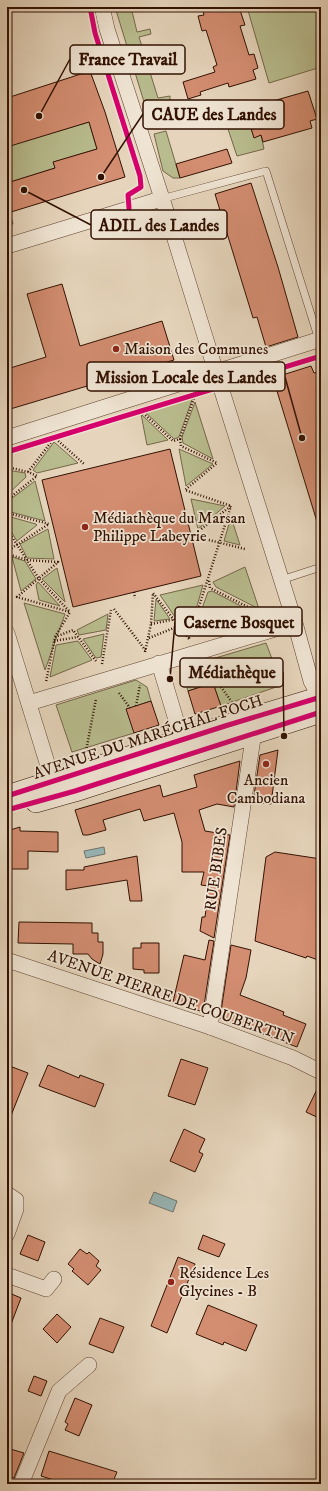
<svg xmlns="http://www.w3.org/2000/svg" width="328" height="1491" font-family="'IM FELL DW Pica',serif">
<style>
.green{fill:#b8bc8e;stroke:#756648}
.water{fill:#98b7b8;stroke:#6f756f}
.building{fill:#d38d71;stroke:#321102}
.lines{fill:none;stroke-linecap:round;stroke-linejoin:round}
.service-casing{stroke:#5f4230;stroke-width:8}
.minor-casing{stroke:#5f4230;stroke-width:16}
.secondary-casing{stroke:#321102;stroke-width:22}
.path{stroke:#321102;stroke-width:2.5;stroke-dasharray:1 2;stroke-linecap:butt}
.service{stroke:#efe4d3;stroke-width:7}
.minor{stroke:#efe4d3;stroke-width:15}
.secondary{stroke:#efe4d3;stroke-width:21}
.cycleway-casing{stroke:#efe4d3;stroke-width:8}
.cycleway{stroke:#d6006c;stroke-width:5}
.poi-dot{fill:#8f2418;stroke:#efe4d3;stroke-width:1.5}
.labels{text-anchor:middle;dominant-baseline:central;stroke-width:3.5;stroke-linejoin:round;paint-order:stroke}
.poi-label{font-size:16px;fill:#321102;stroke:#efe4d3;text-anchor:start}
.street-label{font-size:16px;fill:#321102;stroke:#efe4d3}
.leader{fill:none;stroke:#321102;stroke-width:1.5}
.callout-dot{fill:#321102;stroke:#efe4d3;stroke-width:1.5}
.callout{fill:#efe4d3;stroke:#321102;stroke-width:1.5}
.callout-label{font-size:17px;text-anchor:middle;font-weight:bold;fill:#321102}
</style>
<rect width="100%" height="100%" fill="#e6d5bc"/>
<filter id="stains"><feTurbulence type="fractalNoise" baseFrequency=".005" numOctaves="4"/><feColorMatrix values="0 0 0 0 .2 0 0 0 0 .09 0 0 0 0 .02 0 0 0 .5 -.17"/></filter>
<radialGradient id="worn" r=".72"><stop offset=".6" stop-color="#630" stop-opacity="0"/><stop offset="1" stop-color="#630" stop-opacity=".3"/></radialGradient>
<!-- green -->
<g class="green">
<path d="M115,7H131L137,32L150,29L151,34L139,37L158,98L170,96V105L167,111L148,115Z"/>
<path d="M247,7H321V67L269,83Z"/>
<path d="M244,107L254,137L261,135L264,149L237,156L223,114Z"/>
<path d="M89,122L97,149L54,162L55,168L7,183V146Z"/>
<path d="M166,131L180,178H173L163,171L154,134Z"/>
<path d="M7,199L13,224L7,226Z"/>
<path d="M193,397L179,437L174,439L145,412Z"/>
<path d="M195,402L213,459L183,443L182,437Z"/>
<path d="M141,414L168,440L147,445Z"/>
<path d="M54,442L78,463L37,473L33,470Z"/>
<path d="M179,449L213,464L186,486Z"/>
<path d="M7,470L25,473L26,477L7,495Z"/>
<path d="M35,481L45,521L7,511V502Z"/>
<path d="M191,499L225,506L198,529Z"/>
<path d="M7,516L36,524L37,525L17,541L7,525Z"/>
<path d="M231,517L240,545L224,541Z"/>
<path d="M48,529L54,559L27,558L20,544Z"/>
<path d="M12,557L25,561L36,579L21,591Z"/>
<path d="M245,567L259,609L216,587L213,582Z"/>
<path d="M57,568L65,602L42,579Z"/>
<path d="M38,582L60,606L39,600L36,585Z"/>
<path d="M203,585L195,613L175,617L160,595Z"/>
<path d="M212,591L258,615L192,636L208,592Z"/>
<path d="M156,599L170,619L154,621Z"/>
<path d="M24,603L65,614L45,670Z"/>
<path d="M108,614L106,630L79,635L77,630Z"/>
<path d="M104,634L101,657L96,658L83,639Z"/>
<path d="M78,641L92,660L50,677L56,645Z"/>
<path d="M266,643L282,685L221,706L213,683L188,691L183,675L185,667Z"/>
<path d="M136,680L147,687L151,701L130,708L134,733L72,752L56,705Z"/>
</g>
<!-- water -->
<g class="water">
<path d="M104,847L105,854L86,858L84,851Z"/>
<path d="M154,1192L177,1201L173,1212L149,1203Z"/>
</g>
<!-- building -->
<g class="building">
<path d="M202,7H234L236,12L240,10L245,25L240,26L249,55L254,54L258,68L253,70L256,79L229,87L228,83L200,92L201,95L188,99L183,82L215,72L213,67L217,65L206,30L202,31L198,16L204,15Z"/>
<path d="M90,71L105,112L125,177L11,212L7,199V183L55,168L53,162L97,149L89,122L7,147V98Z"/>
<path d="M308,91L317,119L310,121L312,128L263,142L261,135L254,138L245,109Z"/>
<path d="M227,149L232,163L180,178L176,164Z"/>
<path d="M251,183L278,267L298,337L266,347L257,317L253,318L215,194Z"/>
<path d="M62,284L80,346L162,321L174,360L7,410V369L46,357L27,294Z"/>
<path d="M311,366L314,373L321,371V525H318L273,378Z"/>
<path d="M170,449L201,576L73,607L42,480Z"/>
<path d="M213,683L221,706L195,714L188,691Z"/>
<path d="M151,701L159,725L134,733L126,709Z"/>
<path d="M278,750L271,804L253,802L260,755Z"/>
<path d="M240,761L234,807L217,804L199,810L205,831L230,835L214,938L200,931L202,917H205L209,886L201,885L204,872H182V842L174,813L144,821L140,809L103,820L106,830L88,835H83L75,810L160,785L163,797L197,787L194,775Z"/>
<path d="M20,827V831L58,832V852L28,851V869H7V831Z"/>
<path d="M275,852L321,859V961L307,956L306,958L255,941L266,857Z"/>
<path d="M137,856L142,901H130L127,880L66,890V870H84V867Z"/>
<path d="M19,922L92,923V933H98V942H103V954L100,964L92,959L88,954H73V944L18,943Z"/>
<path d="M209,940L214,941L203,1012L173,1002L184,955L205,960Z"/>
<path d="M141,943H159V973H144V970L133,969V948H141Z"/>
<path d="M231,945L251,950L246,978L240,995L284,1012L283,1015L306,1024L297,1047L220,1018Z"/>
<path d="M181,1059L208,1068L195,1105L168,1096Z"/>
<path d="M7,1065L28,1073L8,1123H7Z"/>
<path d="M48,1065L79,1078L80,1075L104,1084L95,1107L39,1086Z"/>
<path d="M321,1081V1119L306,1112Z"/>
<path d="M184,1129L205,1139L199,1152L203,1154L195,1172L170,1161Z"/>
<path d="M28,1235L45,1242L38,1261L20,1254Z"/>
<path d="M203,1235L225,1244L219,1257L198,1249Z"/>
<path d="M80,1249L87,1254L89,1252L99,1261L96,1266L101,1270L88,1285L72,1271L74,1269L68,1264Z"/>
<path d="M178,1257L195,1264L167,1333L151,1326Z"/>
<path d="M7,1292L21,1298L8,1332H7Z"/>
<path d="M208,1305L257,1325L246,1351L224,1342L223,1345L196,1334Z"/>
<path d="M57,1314L71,1327L57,1343L43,1329Z"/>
<path d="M100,1318L124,1327L113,1353L89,1344Z"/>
<path d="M34,1376L47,1381L41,1396L28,1391Z"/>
<path d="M75,1398L92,1405L79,1436L65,1430L68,1424L65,1422Z"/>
<path d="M7,1448L24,1453L14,1478L7,1475Z"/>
<path d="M49,1451L117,1472L112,1484H66L41,1476Z"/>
</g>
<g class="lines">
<defs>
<g id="service">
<path d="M161,199L266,171L319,340"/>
<path d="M281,580L321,567"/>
</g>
<g id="minor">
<path d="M102,7L107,29L169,220L216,372L321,339"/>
<path d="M7,246L161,199"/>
<path d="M7,438L216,372L295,623L311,681L321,699"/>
<path d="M7,633L53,782"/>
<path d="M159,663L182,740"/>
<path d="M29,703L295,623"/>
<path d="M7,960L210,1027L293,1058L321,1072"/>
<path d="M210,1027L255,725"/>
<path d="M7,1194L16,1200V1209L7,1234"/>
<path d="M7,1275L46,1289L54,1279"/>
<path d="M7,1484H8"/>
<path d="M21,1484L59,1391L89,1365"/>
</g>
<g id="secondary">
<path d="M7,796L225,726L321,697"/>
<path d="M36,802L75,791L321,712"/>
</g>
</defs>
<!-- service casing -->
<use href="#service" class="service-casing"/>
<!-- minor casing -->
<use href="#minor" class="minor-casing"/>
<!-- secondary casing -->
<use href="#secondary" class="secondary-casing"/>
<!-- path -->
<g class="path">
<path d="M141,411L173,441L180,439L195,395"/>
<path d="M56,439L84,464"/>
<path d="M180,439L181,446L217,463L185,490L231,506L196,533L197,537L245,549"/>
<path d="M7,467L28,472L37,476L7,500"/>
<path d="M28,472L52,441"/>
<path d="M7,513L49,524L7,551"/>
<path d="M7,529L39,579L69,611"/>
<path d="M7,554L27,560L58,562L17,597L70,612L55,637L46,682"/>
<path d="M209,581L210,588L264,615"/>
<path d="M134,592L135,598"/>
<path d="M114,609L146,651"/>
<path d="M151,624L197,615"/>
<path d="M55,637L73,630L96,661"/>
<path d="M149,638L196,619"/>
<path d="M189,638L231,506"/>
<path d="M54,641L78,637"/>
<path d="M145,652L151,624L153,593L189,639"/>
<path d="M102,664L111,610"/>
<path d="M205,665L234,705"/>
<path d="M119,693L130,708"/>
<path d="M136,706L140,685"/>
<path d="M86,751L96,699"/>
</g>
<!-- service -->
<use href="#service" class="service"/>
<!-- minor -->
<use href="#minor" class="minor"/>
<!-- secondary -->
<use href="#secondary" class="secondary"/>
<defs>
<g id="cycleway">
<path d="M90,7L95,33L140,176L141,187L128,195L129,208"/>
<path d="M7,452L321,356"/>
<path d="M7,796L225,726L321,697"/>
<path d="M7,810L75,791L321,712"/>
</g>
</defs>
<!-- cycleway casing -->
<use href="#cycleway" class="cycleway-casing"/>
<!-- cycleway -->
<use href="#cycleway" class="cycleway"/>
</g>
<!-- markers -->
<g class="poi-dot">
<circle cx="116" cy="349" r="4"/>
<circle cx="85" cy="527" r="4"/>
<circle cx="266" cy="764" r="4"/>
<circle cx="171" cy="1282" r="4"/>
</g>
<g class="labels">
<!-- poi labels -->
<g class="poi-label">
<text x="124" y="349">Maison des Communes</text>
<text x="93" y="518">Médiathèque du Marsan<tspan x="93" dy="18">Philippe Labeyrie</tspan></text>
<text x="266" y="780" text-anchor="middle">Ancien<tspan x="266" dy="18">Cambodiana</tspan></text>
<text x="179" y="1273">Résidence Les<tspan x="179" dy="18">Glycines - B</tspan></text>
</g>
<!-- street labels -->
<g class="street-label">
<text transform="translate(148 737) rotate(-18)">AVENUE DU MARÉCHAL FOCH</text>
<text transform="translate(216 869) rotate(-82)">RUE BIBES</text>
<text transform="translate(171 997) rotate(19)">AVENUE PIERRE DE COUBERTIN</text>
</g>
</g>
<!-- callouts -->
<path class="leader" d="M39 116L70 59M101 177L143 114M24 190L91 225M302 438L285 377M170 679L175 622M284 736L283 672"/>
<g class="callout-dot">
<circle cx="39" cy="116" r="4"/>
<circle cx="101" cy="177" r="4"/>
<circle cx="24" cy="190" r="4"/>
<circle cx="302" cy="438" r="4"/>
<circle cx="170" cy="679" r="4"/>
<circle cx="284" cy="736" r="4"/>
</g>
<g class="callout">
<rect x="70" y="45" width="115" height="29" rx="4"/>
<rect x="143" y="100" width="141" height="29" rx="4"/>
<rect x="91" y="210" width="136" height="29" rx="4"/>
<rect x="87" y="362" width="198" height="29" rx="4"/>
<rect x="175" y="607" width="127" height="29" rx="4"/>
<rect x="180" y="658" width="103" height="29" rx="4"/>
</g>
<g class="callout-label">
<text x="128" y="65">France Travail</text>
<text x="214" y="120">CAUE des Landes</text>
<text x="159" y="231">ADIL des Landes</text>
<text x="186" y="383">Mission Locale des Landes</text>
<text x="239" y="628">Caserne Bosquet</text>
<text x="232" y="678">Médiathèque</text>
</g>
<!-- margin -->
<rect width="328" height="1491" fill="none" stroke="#e6d5bc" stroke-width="24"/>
<rect x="8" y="8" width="312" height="1475" fill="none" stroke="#321102" stroke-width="2"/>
<rect x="12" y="12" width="304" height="1467" fill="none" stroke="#321102"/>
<rect width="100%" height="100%" filter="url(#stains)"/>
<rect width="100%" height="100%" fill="url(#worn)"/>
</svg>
